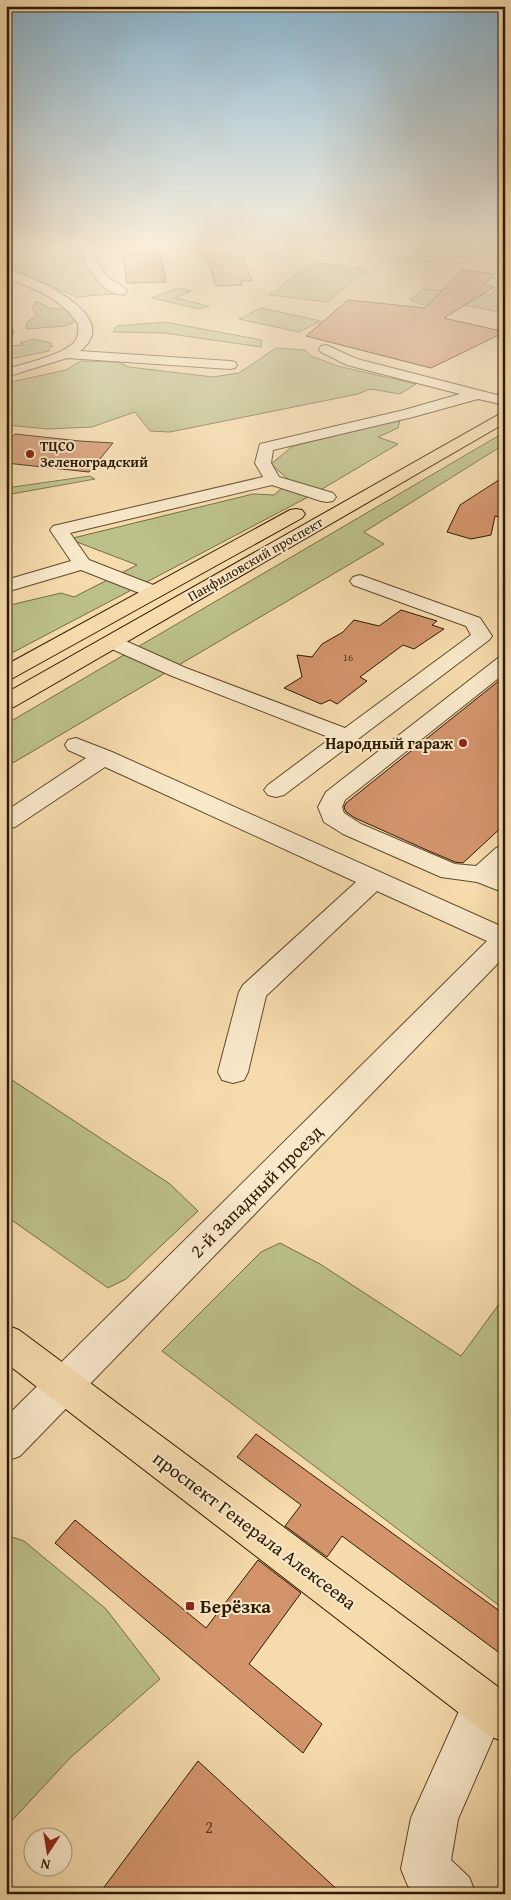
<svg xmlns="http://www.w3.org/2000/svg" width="511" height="1900" font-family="'Gentium Book Plus',serif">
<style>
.green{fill:#bcc08a;stroke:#746d45}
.building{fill:#d3946c;stroke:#2d1a00}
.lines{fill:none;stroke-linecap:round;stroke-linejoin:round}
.minor-casing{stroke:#5f4a2b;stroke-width:2}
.major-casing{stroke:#2d1a00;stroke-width:2}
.minor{fill:#f9e8ca;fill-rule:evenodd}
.major{fill:#f6dbad;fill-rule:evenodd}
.poi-dot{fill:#8f2418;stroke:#f9e8ca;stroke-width:2}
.labels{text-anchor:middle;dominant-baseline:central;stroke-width:4;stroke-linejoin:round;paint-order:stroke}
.far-number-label{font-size:11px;fill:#56381b}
.far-poi-label{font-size:14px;font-weight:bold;fill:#2d1a00;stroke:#f9e8ca;text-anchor:start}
.far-street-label{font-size:14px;fill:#2d1a00;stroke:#f9e8ca}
.poi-label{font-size:16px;font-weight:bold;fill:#2d1a00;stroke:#f9e8ca;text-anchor:end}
.near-number-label{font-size:16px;fill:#56381b}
.near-street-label{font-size:19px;fill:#2d1a00;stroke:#f9e8ca}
.near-poi-label{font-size:19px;font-weight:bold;fill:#2d1a00;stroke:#f9e8ca;text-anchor:start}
</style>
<rect width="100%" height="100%" fill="#f6dbad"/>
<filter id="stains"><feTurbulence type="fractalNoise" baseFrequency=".004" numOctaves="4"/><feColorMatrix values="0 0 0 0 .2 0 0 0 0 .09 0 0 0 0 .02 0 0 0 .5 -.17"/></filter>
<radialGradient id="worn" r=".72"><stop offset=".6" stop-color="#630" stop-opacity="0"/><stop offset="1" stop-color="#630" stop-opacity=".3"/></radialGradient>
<!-- green -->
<g class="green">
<path d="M239,249H505V265L471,263L461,257L401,264L375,254L347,251L262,262Z"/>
<path d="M82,258L96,272L97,280L109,288L114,294L76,297L6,266V261Z"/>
<path d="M313,262L368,269L327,302L269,295Z"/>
<path d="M505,275V313L458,304L438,310L410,300L424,289L491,295Z"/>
<path d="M178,288L191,291L175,298L209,306L199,309L152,298Z"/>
<path d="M36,301L51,309H67L77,320L66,326L26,329L27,322L37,316L32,308Z"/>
<path d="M261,308L321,321L299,332L239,319Z"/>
<path d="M6,311L14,332L7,346L23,345L20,343L34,339L51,343V345L53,346L50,347L49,351L6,360Z"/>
<path d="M165,322L262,340L261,347L164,333L113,332L117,326Z"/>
<path d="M276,348L305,350L311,356L338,366L416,384L400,394L370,389L358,394L170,432L150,431L135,412L92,427L48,429L6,425V383L66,370L81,361L118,362L129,367L213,377L239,373Z"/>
<path d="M400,420L398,428L378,437L398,444L312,495L6,656V606L61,593L74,597L137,565L69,539L253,494L274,495L290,481L271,464L293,446Z"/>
<path d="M505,432V444L364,532L384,544L6,767V724Z"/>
<path d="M90,476L95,479L6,495V488Z"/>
<path d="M6,1076L170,1184L198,1211L126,1279L108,1288L6,1216Z"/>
<path d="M280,1243L320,1264L461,1356L505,1296V1610L162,1351L261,1252Z"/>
<path d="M6,1535L24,1541L106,1609L160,1679L70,1758L6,1827Z"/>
</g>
<!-- building -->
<g class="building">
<path d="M229,252L231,257H243L252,281H241L242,285L216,286L205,253Z"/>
<path d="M160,254L166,282L127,283L123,255Z"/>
<path d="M462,270L495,274L484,285L494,287L444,318L505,332L431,368L306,336L348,300L425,308Z"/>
<path d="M15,434L80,441L113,443L89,472L6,463V443Z"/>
<path d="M505,476V519L495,516L491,535L471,539L447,532L460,505Z"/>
<path d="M401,610L437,621L432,625L444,629L414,649L403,645L360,677L367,681L337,704L330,700L321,704L284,688L302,677L297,655L312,657L322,644L343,632L354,620L379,626Z"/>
<path d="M505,676V824L463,863L455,862L429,851L355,818L346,812L344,807L346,803Z"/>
<path d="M256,1434L505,1615V1657L342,1536L327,1557L285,1526L301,1505L237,1457Z"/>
<path d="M75,1520L206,1628L258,1560L301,1593L249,1664L322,1724L303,1753L55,1543Z"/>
<path d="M198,1761L342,1894H99Z"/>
</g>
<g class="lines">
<defs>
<g id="minor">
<path d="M6,249H17L15,251L6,252Z"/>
<path d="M78,249H90L107,277L125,288L127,291L125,294C104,299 87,264 78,249Z"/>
<path d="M6,269C32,276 126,316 80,351L230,361L235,362L237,365L235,368L230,369L67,358L6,377V369C23,364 67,354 76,340C79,335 78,329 78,324C62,298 33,289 6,277Z"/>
<path d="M326,345L357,359L505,397V405L478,399L413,417L273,450L271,463L279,477L333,493L336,497L333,501L327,502L321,501L272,485L70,533L89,560L161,588L164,592L161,596L154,598L147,596L81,570L6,592V580L71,561L50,530L53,526L263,477L255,463L260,444L404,410L460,394L347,365L321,352L319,349L321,346Z"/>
<path d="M360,575L480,618L492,636L489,640L284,795L276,797L268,795L264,790L268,785L331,738L172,676L105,646L102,642L105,638L112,636L119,638L186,668L345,728L471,635L466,626L353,585L350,581L353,577Z"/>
<path d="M505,656V673L345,800L342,807L344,813L361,824L455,864L476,866L496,848L505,845V867L499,873L505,875V893L477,882L441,877L343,834L324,822L318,807L326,792L498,658Z"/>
<path d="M76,738L112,752L505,928V956L20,1456L6,1461V1417L487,941L377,891L266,996L248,1072L244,1080L233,1083L222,1080L218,1072L239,992L243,985L356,882L105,767L15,827L6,829V811L86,758L68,750L65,745L68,740Z"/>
<path d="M485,1683L501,1689L505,1699V1711L458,1819L451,1860L469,1877L476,1894H416L408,1886L401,1869L411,1818L469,1689Z"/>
</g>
<g id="major">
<path d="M505,411V423L14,707L6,708V693Z"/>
<path d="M296,509L302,510L305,514L302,518L13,678L6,680V665L290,510Z"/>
<path d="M6,1325L19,1330L505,1692V1742L489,1736L6,1363Z"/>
</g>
</defs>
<!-- minor casing -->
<use href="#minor" class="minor-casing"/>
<!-- major casing -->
<use href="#major" class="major-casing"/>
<!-- minor -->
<use href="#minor" class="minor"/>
<!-- major -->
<use href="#major" class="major"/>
</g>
<!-- sky -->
<linearGradient id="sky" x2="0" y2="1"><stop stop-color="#8ab6d2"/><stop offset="0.48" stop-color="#fbefda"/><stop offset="1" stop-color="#fbefda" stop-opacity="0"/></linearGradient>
<rect width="511" height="515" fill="url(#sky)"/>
<!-- markers -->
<g class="poi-dot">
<circle cx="30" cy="454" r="5"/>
<circle cx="463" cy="743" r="5"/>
<rect x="185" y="1601" width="10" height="10" rx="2.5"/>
</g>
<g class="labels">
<!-- far-number labels -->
<g class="far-number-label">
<text x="348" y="657">16</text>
</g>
<!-- far-poi labels -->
<g class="far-poi-label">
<text x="40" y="446">ТЦСО<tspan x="40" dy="16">Зеленоградский</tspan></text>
</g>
<!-- far-street labels -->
<g class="far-street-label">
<text transform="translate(255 559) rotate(-30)">Панфиловский проспект</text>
</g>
<!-- poi labels -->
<g class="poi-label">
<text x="453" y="743">Народный гараж</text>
</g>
<!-- near-number labels -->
<g class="near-number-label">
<text x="209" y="1827">2</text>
</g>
<!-- near-street labels -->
<g class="near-street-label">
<text transform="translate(256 1191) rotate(-45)">2-й Западный проезд</text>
<text transform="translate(255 1530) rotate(37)">проспект Генерала Алексеева</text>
</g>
<!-- near-poi labels -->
<g class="near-poi-label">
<text x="200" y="1606">Берёзка</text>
</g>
</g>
<!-- margin -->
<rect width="511" height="1900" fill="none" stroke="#f6dbad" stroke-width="25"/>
<rect x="8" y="8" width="496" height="1885" fill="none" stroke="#2d1a00" stroke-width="2.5"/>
<rect x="12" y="12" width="486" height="1875" fill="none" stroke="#2d1a00"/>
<!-- north arrow -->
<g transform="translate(48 1852) rotate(192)"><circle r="24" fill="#f9e8ca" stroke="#a79679"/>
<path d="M0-4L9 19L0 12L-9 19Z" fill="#8f2418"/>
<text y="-8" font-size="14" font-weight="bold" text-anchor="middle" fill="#2d1a00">N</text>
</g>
<rect width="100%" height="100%" filter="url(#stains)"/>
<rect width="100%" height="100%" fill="url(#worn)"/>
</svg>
